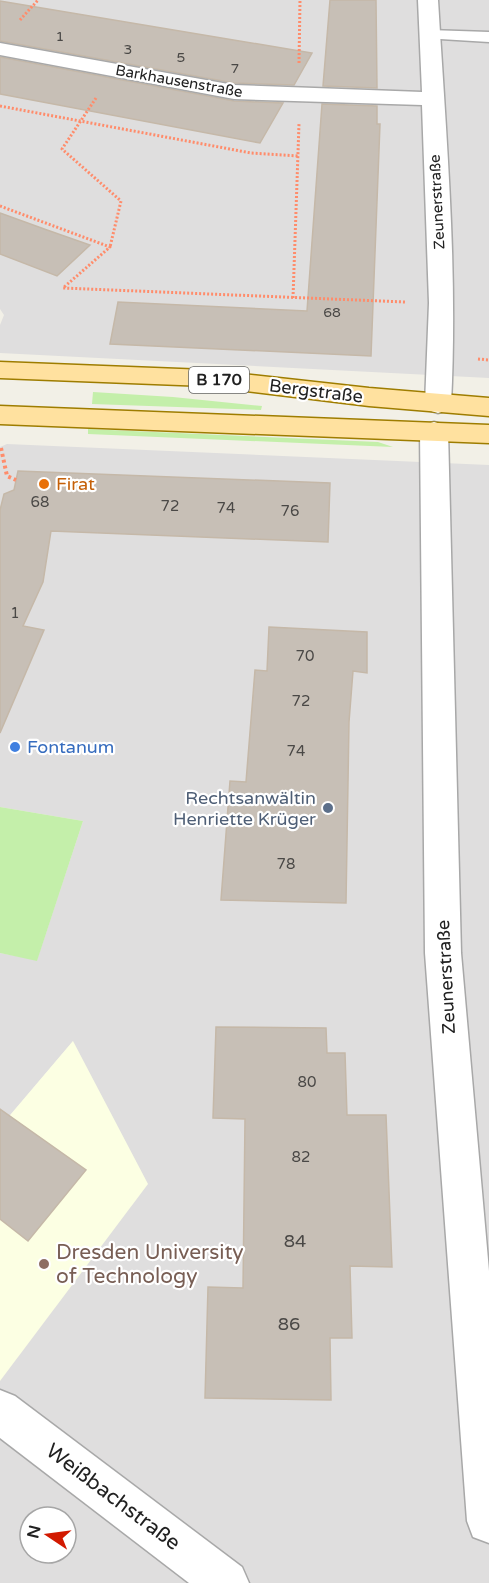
<svg xmlns="http://www.w3.org/2000/svg" width="489" height="1583" font-family="'Varela Round',sans-serif">
<style>
.residential{fill:#dfdede;fill-rule:evenodd}
.education{fill:#fcffe3}
.grass{fill:#c4efaa}
.building{fill:#c7bfb6;stroke:#c5b8a8;stroke-width:1.5}
.lines{fill:none;stroke-linecap:round;stroke-linejoin:round}
.lane-casing{stroke:#a8a8a8;stroke-width:3}
.street-casing{stroke:#a8a8a8;stroke-width:3}
.primary-casing{stroke:#9e7d00;stroke-width:3}
.path-far1{stroke:#ff8c6b;stroke-width:3;stroke-dasharray:2 2;stroke-linecap:butt}
.path{stroke:#ff8c6b;stroke-width:4;stroke-dasharray:3 3;stroke-linecap:butt}
.lane{fill:#fff;fill-rule:evenodd}
.street{fill:#fff;fill-rule:evenodd}
.primary{fill:#ffe19f;fill-rule:evenodd}
.food-dot{fill:#e8710a;stroke:#fff;stroke-width:2}
.shop-dot{fill:#3f7fe0;stroke:#fff;stroke-width:2}
.service-dot{fill:#5c6f8a;stroke:#fff;stroke-width:2}
.education-dot{fill:#8d6e63;stroke:#fff;stroke-width:2}
.labels{text-anchor:middle;dominant-baseline:central;stroke-width:4.5;stroke-linejoin:round;paint-order:stroke}
.far-number-label{font-size:14px;fill:#4a4846}
.far-street-label{font-size:15px;fill:#212121;stroke:#fff}
.number-label{font-size:15px;fill:#4a4846}
.shield{fill:#fff;stroke:#646464;stroke-width:1.5}
.shield-label{font-size:16px;font-weight:bold;fill:#212121}
.street-label{font-size:18px;fill:#212121;stroke:#fff}
.food-label{font-size:18px;fill:#c56008;stroke:#fff;text-anchor:start}
.shop-label{font-size:18px;fill:#366cbe;stroke:#fff;text-anchor:start}
.service-label{font-size:18px;fill:#4e5e75;stroke:#fff;text-anchor:end}
.near-number-label{font-size:18px;fill:#4a4846}
.near-education-label{font-size:21px;fill:#785e54;stroke:#fff;text-anchor:start}
.near-street-label{font-size:21px;fill:#212121;stroke:#fff}
</style>
<rect width="100%" height="100%" fill="#f2f0e7"/>
<!-- residential -->
<g class="residential">
<path d="M0,0H489V378L0,353V325L4,315L0,309Z"/>
<path d="M7,444L489,465V1583H0V1380L73,1041L0,1127V953L37,960L83,821L0,807V447ZM30,1517H66V1553H30Z"/>
</g>
<!-- education -->
<path class="education" d="M73,1041L148,1184L0,1381V1127Z"/>
<!-- grass -->
<g class="grass">
<path d="M93,392L173,397L262,406L261,410L92,404Z"/>
<path d="M88,429L378,442L393,447L88,434Z"/>
<path d="M0,807L83,821L37,961L0,953Z"/>
</g>
<!-- building -->
<g class="building">
<path d="M330,0H376L377,88L323,86Z"/>
<path d="M0,1L312,53L294,85L234,83L0,41Z"/>
<path d="M0,57L234,101L283,103L260,143L0,94Z"/>
<path d="M322,104L377,106V124H380L371,356L110,344L118,302L307,311Z"/>
<path d="M0,213L47,230L90,245L57,276L0,254Z"/>
<path d="M18,471L330,483L328,542L51,531L43,582L23,626L44,630L0,733V510L4,494L14,490Z"/>
<path d="M269,627L367,632V673L353,671L349,722L346,903L221,900L230,781L246,782L255,670L267,671Z"/>
<path d="M216,1027L326,1028L327,1053H345L347,1115H386L392,1267L350,1266L352,1338H330L331,1400L205,1398L208,1287L243,1288L245,1119L213,1118Z"/>
<path d="M0,1109L86,1170L28,1241L0,1219Z"/>
</g>
<g class="lines">
<defs>
<path id="lane" d="M429,30L489,32V42L424,38L421,35L424,32Z"/>
<g id="street">
<path d="M418,0H438C446,135 458,269 451,404L448,410L438,413L428,410L425,404L429,303L422,105L234,99L0,55V43L234,85L422,92Z"/>
<path d="M434,422L444,425L448,431L461,953L489,1271V1543L473,1537L467,1521L425,953L420,431L424,425Z"/>
<path d="M0,1390L15,1396L242,1567L249,1583H189L0,1438Z"/>
</g>
<g id="primary">
<path d="M0,362L206,370L369,388L489,398V416L369,406L206,386L0,378Z"/>
<path d="M0,406L489,425V443L0,424Z"/>
</g>
</defs>
<!-- lane casing -->
<use href="#lane" class="lane-casing"/>
<!-- street casing -->
<use href="#street" class="street-casing"/>
<!-- primary casing -->
<use href="#primary" class="primary-casing"/>
<!-- path-far1 -->
<g class="path-far1">
<path d="M20,20L38,0"/>
<path d="M299,63L300,0"/>
<path d="M96,98L62,149L121,201L110,247"/>
<path d="M0,106L251,153L299,156"/>
<path d="M0,206L110,247L63,288L405,302"/>
<path d="M293,298L299,124"/>
<path d="M478,359L489,360"/>
</g>
<!-- path -->
<path class="path" d="M1,448L7,476L16,480"/>
<!-- lane -->
<use href="#lane" class="lane"/>
<!-- street -->
<use href="#street" class="street"/>
<!-- primary -->
<use href="#primary" class="primary"/>
</g>
<!-- markers -->
<circle class="food-dot" cx="44" cy="484" r="6"/>
<circle class="shop-dot" cx="15" cy="747" r="6"/>
<circle class="service-dot" cx="328" cy="808" r="6"/>
<circle class="education-dot" cx="44" cy="1264" r="6"/>
<g class="labels">
<!-- far-number labels -->
<g class="far-number-label">
<text x="60" y="36">1</text>
<text x="128" y="49">3</text>
<text x="181" y="57">5</text>
<text x="235" y="68">7</text>
<text x="332" y="312">68</text>
</g>
<!-- far-street labels -->
<g class="far-street-label">
<text transform="translate(179 81) rotate(10)">Barkhausenstraße</text>
<text transform="translate(437 202) rotate(-93)">Zeunerstraße</text>
</g>
<!-- number labels -->
<g class="number-label">
<text x="40" y="502">68</text>
<text x="170" y="506">72</text>
<text x="226" y="508">74</text>
<text x="290" y="511">76</text>
<text x="15" y="613">1</text>
<text x="305" y="656">70</text>
<text x="301" y="701">72</text>
<text x="296" y="751">74</text>
<text x="286" y="864">78</text>
<text x="307" y="1082">80</text>
<text x="301" y="1157">82</text>
</g>
<!-- shield labels -->
<rect class="shield" x="189" y="367" width="60" height="26" rx="4.5"/>
<g class="shield-label">
<text x="219" y="380">B 170</text>
</g>
<!-- street labels -->
<g class="street-label">
<text transform="translate(316 391) rotate(7)">Bergstraße</text>
<text transform="translate(446 977) rotate(-93)">Zeunerstraße</text>
</g>
<!-- food labels -->
<g class="food-label">
<text x="56" y="484">Firat</text>
</g>
<!-- shop labels -->
<g class="shop-label">
<text x="27" y="747">Fontanum</text>
</g>
<!-- service labels -->
<g class="service-label">
<text x="316" y="798">Rechtsanwältin<tspan x="316" dy="21">Henriette Krüger</tspan></text>
</g>
<!-- near-number labels -->
<g class="near-number-label">
<text x="295" y="1241">84</text>
<text x="289" y="1324">86</text>
</g>
<!-- near-education labels -->
<g class="near-education-label">
<text x="56" y="1252">Dresden University<tspan x="56" dy="24">of Technology</tspan></text>
</g>
<!-- near-street labels -->
<g class="near-street-label">
<text transform="translate(113 1497) rotate(37)">Weißbachstraße</text>
</g>
</g>
<!-- north arrow -->
<g transform="translate(48 1535) rotate(283)"><circle r="28" fill="#ffffff" stroke="#a6a6a6" stroke-width="1.5"/>
<path d="M0-4.5L10 22L0 15L-10 22Z" fill="#d21900"/>
<text y="-9" font-size="16" font-weight="bold" text-anchor="middle" fill="#212121">N</text>
</g>
</svg>
